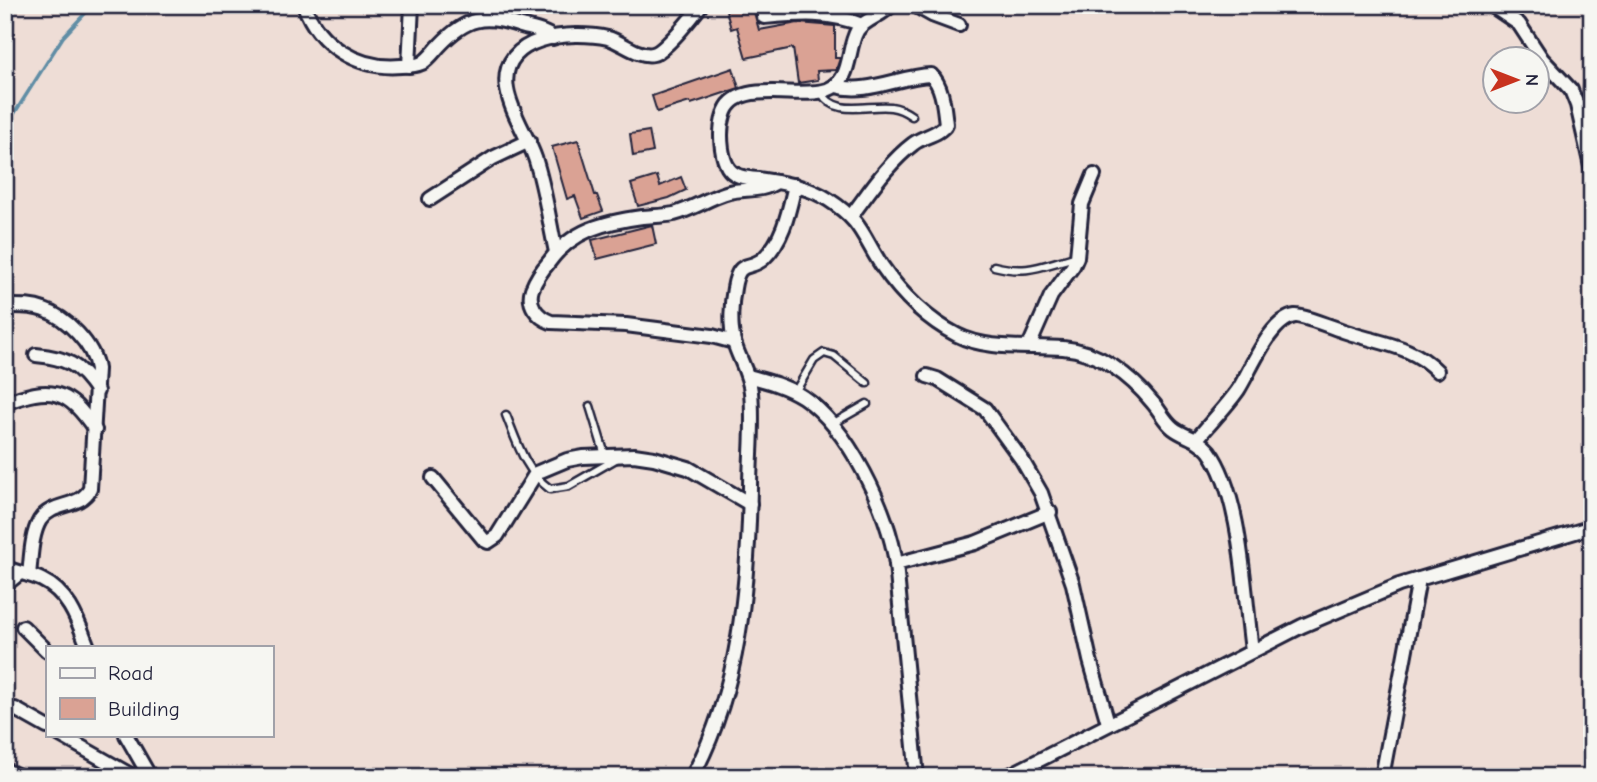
<svg xmlns="http://www.w3.org/2000/svg" width="1597" height="782" font-family="'Comic Neue',sans-serif">
<style>
.lines{fill:none;stroke-linecap:round;stroke-linejoin:round}
.stream{stroke:#608da5;stroke-width:3.5}
.building{fill:#daa294;stroke:#22223b;stroke-width:2}
.service-casing{stroke:#22223b;stroke-width:11}
.minor-casing{stroke:#22223b;stroke-width:18}
.service{stroke:#f6f6f2;stroke-width:6}
.minor{stroke:#f6f6f2;stroke-width:12}
</style>
<rect width="100%" height="100%" fill="#eeddd6"/>
<filter id="ink" filterUnits="userSpaceOnUse"><feTurbulence type="fractalNoise" baseFrequency=".0143" numOctaves="2"/><feDisplacementMap in="SourceGraphic" scale="14" xChannelSelector="R" yChannelSelector="G"/><feConvolveMatrix kernelMatrix="1 2 1 2 8 2 1 2 1" color-interpolation-filters="sRGB"/></filter>
<g filter="url(#ink)">
<g class="lines">
<!-- stream -->
<path class="stream" d="M5,119L14,114L63,37L93,5"/>
</g>
<!-- building -->
<g class="building">
<path d="M742,5H752L759,30L798,23L835,26V58H840L836,70L817,71L818,80L798,83L793,48L746,58L737,27L731,29L726,10Z"/>
<path d="M733,68L739,88L691,104L690,102L657,112L652,96Z"/>
<path d="M649,131L653,152L633,156L630,134Z"/>
<path d="M578,140L595,195H597L603,211L583,218L575,196L567,199L552,147Z"/>
<path d="M657,176L660,186L681,177L686,190L669,198L638,206L631,184Z"/>
<path d="M652,225L656,244L597,259L592,240Z"/>
</g>
<g class="lines">
<defs>
<g id="service">
<path d="M506,22L510,5"/>
<path d="M821,92C835,118 868,104 891,107C899,108 905,111 912,116"/>
<path d="M1583,119L1592,62"/>
<path d="M994,266C1029,275 1042,265 1075,257"/>
<path d="M795,392L814,360L824,353L834,356L867,383"/>
<path d="M590,406L605,455"/>
<path d="M506,415C517,442 525,471 550,489L569,486L616,459"/>
<path d="M832,424L867,404"/>
</g>
<g id="minor">
<path d="M304,5C318,45 358,70 401,66C407,66 416,66 422,63C429,59 435,50 441,44C466,18 484,14 518,25C529,29 544,30 553,38"/>
<path d="M891,5C882,16 864,19 857,31C846,51 853,80 827,90C798,100 734,77 724,115C719,130 719,168 737,175C742,178 751,178 758,179C783,183 808,186 829,200C863,222 862,236 882,266C902,295 926,319 957,335C988,351 1030,345 1063,348C1099,351 1131,376 1153,403C1160,411 1165,422 1173,428C1186,438 1197,437 1209,451C1242,496 1244,594 1252,650"/>
<path d="M914,5L932,15L959,25"/>
<path d="M1491,5L1519,24L1542,59L1571,90L1577,105L1592,171"/>
<path d="M764,17C798,14 830,11 862,25"/>
<path d="M409,66L412,5"/>
<path d="M836,86C868,95 899,76 931,75C943,86 944,109 946,124C939,135 923,136 913,144C888,163 870,191 851,216"/>
<path d="M430,199L493,158L529,141"/>
<path d="M556,252C549,221 545,188 535,158C527,135 511,113 507,89C498,35 572,30 608,38C622,42 638,57 653,54C664,52 693,16 701,5"/>
<path d="M5,306C18,306 31,305 44,310C66,317 94,345 97,369L90,489C79,509 53,501 40,520C31,535 31,559 29,575"/>
<path d="M734,342L712,336L626,325L551,322C537,317 527,304 532,289C536,279 542,270 549,262C572,230 605,222 642,217C653,216 664,216 674,214C693,209 710,197 729,192C745,188 762,192 776,182"/>
<path d="M1029,346L1051,296L1073,266L1077,257L1082,204L1094,175"/>
<path d="M36,355C67,358 79,364 97,391"/>
<path d="M748,376C767,381 786,386 803,397C848,427 889,511 896,564L917,777"/>
<path d="M927,376L937,379L985,409L1022,460L1041,493L1073,584L1090,660L1108,723"/>
<path d="M5,403C50,386 68,388 95,430"/>
<path d="M1197,439C1210,423 1226,407 1238,390C1251,370 1270,319 1295,316C1304,315 1343,332 1356,335C1386,344 1415,348 1437,371"/>
<path d="M433,478L484,540L488,542L497,536L536,473L567,460L583,457L634,455L654,458L688,468L750,504"/>
<path d="M896,564L975,543L1050,512"/>
<path d="M5,567C17,573 30,574 42,580C69,593 78,621 88,647"/>
<path d="M5,585L20,573"/>
<path d="M23,627L47,651"/>
<path d="M15,709L47,727"/>
<path d="M60,735L134,777"/>
<path d="M126,735L150,777"/>
<path d="M5,770L22,777"/>
<path d="M692,777C740,689 748,586 750,488C750,456 754,424 751,392C749,373 739,359 734,342C730,326 731,304 734,288C739,257 749,272 764,258C784,239 789,210 795,185"/>
<path d="M1006,777L1302,626L1399,585L1592,527"/>
<path d="M1382,777L1419,579"/>
</g>
</defs>
<!-- service casing -->
<use href="#service" class="service-casing"/>
<!-- minor casing -->
<use href="#minor" class="minor-casing"/>
<!-- service -->
<use href="#service" class="service"/>
<!-- minor -->
<use href="#minor" class="minor"/>
</g>
</g>
<!-- margin -->
<rect width="1597" height="782" fill="none" stroke="#f6f6f2" stroke-width="28"/>
<rect x="14" y="14" width="1569" height="754" fill="none" stroke="#22223b" stroke-width="2.5" filter="url(#ink)"/>
<!-- legend -->
<rect x="46" y="646" width="228" height="91" fill="#f6f6f2" stroke="#a1a1a9" stroke-width="2"/>
<rect x="60" y="668" width="35" height="10" fill="#f6f6f2" stroke="#a1a1a9" stroke-width="2"/>
<text x="108" y="680" font-size="21" fill="#22223b">Road</text>
<rect x="60" y="698" width="35" height="21" fill="#daa294" stroke="#a1a1a9" stroke-width="2"/>
<text x="108" y="716" font-size="21" fill="#22223b">Building</text>
<!-- north arrow -->
<g transform="translate(1516 80) rotate(90)"><circle r="33" fill="#f6f6f2" stroke="#a1a1a9" stroke-width="2"/>
<path d="M0-5L12 26L0 18L-12 26Z" fill="#c8321e"/>
<text y="-10" font-size="19" font-weight="bold" text-anchor="middle" fill="#22223b">N</text>
</g>
</svg>
